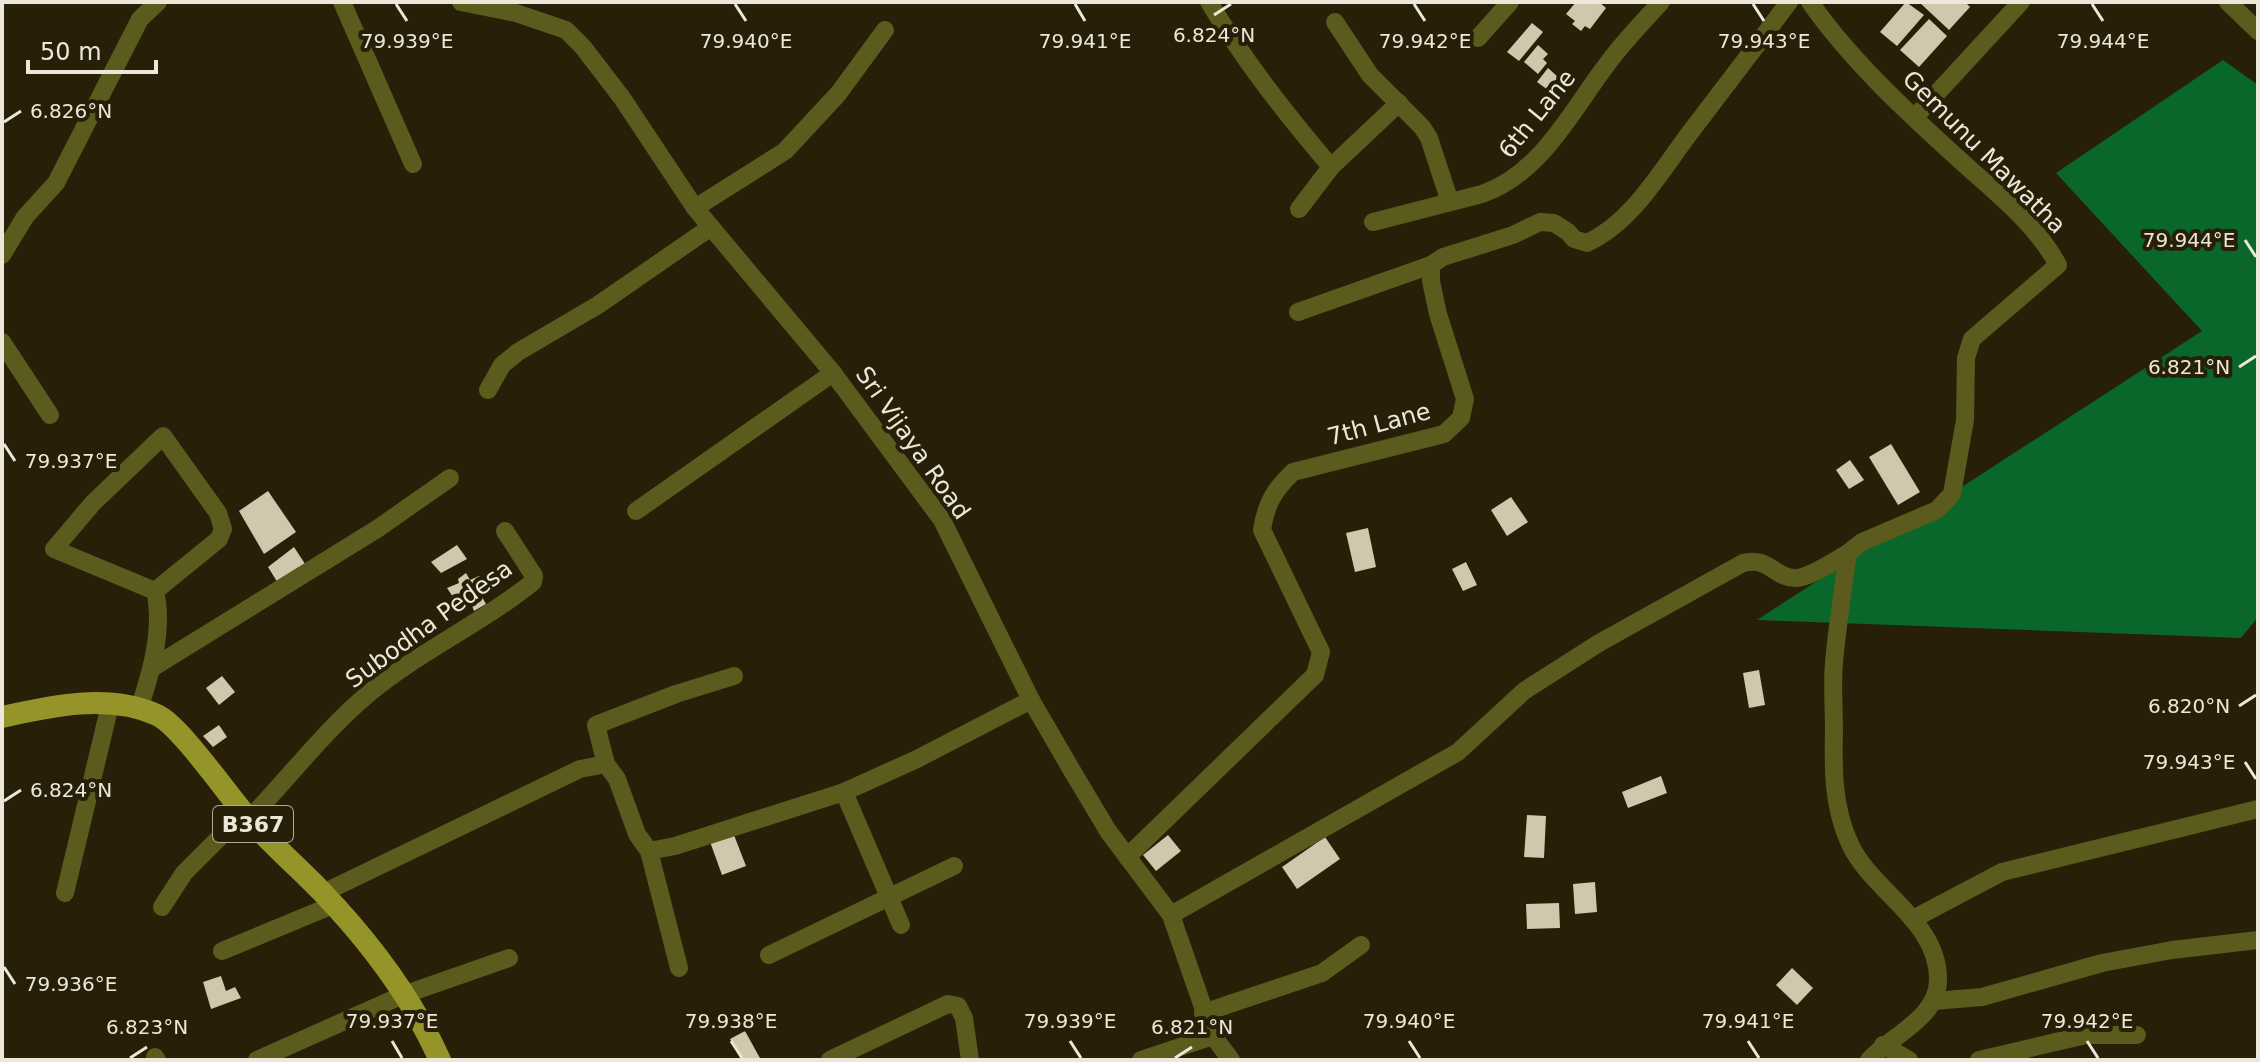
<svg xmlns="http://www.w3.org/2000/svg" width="2260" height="1062" font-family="'DejaVu Sans',sans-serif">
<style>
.forest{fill:#09672b}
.building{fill:#d0c7ac}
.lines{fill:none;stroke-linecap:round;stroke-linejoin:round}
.minor{stroke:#5b5b1d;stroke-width:18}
.major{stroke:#959429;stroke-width:22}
.ticks{fill:none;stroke:#ece7d9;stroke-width:3}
.labels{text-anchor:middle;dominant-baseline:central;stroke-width:8;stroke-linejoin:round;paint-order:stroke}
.shield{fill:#271f08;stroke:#b1ab9a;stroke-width:2}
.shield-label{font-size:22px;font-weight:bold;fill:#ece7d9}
.street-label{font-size:24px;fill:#ece7d9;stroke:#271f08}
.ticks-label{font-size:20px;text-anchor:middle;fill:#ece7d9;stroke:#271f08;stroke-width:8;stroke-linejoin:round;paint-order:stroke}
</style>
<rect width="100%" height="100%" fill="#271f08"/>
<!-- forest -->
<path class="forest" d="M2223,60L2258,85V617L2241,638L1757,620L2202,331L2056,173Z"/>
<!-- building -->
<g class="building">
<path d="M1576,2H1599L1606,8L1590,29L1585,26L1581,31L1572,24L1575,21L1566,14Z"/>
<path d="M1906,2L1924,15L1897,46L1880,32Z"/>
<path d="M1919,2H1965L1970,7L1949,30Z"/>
<path d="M1929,19L1947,36L1919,67L1900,50Z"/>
<path d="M1532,23L1543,32L1519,61L1507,52Z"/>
<path d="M1538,45L1548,54L1543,59L1547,63L1538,74L1524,62Z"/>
<path d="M1548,68L1558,77L1548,90L1537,82Z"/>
<path d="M1891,444L1920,492L1898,505L1869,457Z"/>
<path d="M1850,460L1864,480L1849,489L1836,470Z"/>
<path d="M268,491L296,532L264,554L239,511Z"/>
<path d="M1511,497L1528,522L1507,536L1491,510Z"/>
<path d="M1368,528L1376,567L1355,572L1346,533Z"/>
<path d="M457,545L467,559L441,573L431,562Z"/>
<path d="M294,547L309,570L281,588L268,567Z"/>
<path d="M1466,562L1477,585L1463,591L1452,569Z"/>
<path d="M466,573L470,580L479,576L492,591L482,597L486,604L474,611L471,603L461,609L447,588L459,583L458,579Z"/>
<path d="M1759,670L1765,705L1749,708L1743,673Z"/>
<path d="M222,676L235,692L219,705L206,688Z"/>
<path d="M219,725L227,737L213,747L203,736Z"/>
<path d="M1661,776L1667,793L1628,808L1622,792Z"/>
<path d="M1527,815L1546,816L1544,858L1524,857Z"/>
<path d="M732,830L746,866L722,875L709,839Z"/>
<path d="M1168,835L1181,851L1156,871L1143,855Z"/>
<path d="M1325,837L1340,859L1297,889L1282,867Z"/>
<path d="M1595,882L1597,912L1575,914L1573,884Z"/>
<path d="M1559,903L1560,928L1527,929L1526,904Z"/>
<path d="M1792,968L1813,988L1797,1005L1776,985Z"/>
<path d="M221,976L226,991L235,987L241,998L211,1009L203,982Z"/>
<path d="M745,1031L761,1060H742L730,1039Z"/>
</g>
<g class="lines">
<!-- minor -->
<g class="minor">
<path d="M342,2L413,164"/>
<path d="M461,2L516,13L566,30L583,47L622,98L695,208L833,373L942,520L1031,700L1071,769L1108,831L1171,915L1213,1036L1231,1060"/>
<path d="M1209,2C1244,61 1287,115 1331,167"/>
<path d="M1810,2C1850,60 1910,115 1962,162C1996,193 2036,224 2058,265L1972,339L1966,358L1965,420L1952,494L1937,510L1862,542L1848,553C1843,590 1837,626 1834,663C1832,685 1834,708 1834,730C1833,769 1833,808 1850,844C1872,892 1939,921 1938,980C1938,1018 1892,1035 1869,1060"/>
<path d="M2228,2L2258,31"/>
<path d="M1335,22L1370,75L1422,127L1429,138L1450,202"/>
<path d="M1478,38L1510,2"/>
<path d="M1915,117L2021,2"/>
<path d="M695,208L785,151L838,94L885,30"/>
<path d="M1299,209L1331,167L1399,103"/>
<path d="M1373,222L1482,194C1542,173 1571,111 1608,63C1624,41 1643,22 1661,2"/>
<path d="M2,255L25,217L56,183L140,19L158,2"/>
<path d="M1298,312L1431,265"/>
<path d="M2,342L50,415"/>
<path d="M488,390L502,365L518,352L598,305L711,227"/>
<path d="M636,511L833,373"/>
<path d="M152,668L377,529L450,478"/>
<path d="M139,709C151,673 164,629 155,591L54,549L93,503L163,436L218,513L223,529L219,539L155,591"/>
<path d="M844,792L901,925"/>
<path d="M249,819C287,780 325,730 367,695C418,652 481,624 533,582L534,576L505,531"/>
<path d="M649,851L675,846L844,792L917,759L1031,700"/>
<path d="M1127,857L1315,675L1321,652L1262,530C1266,504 1274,490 1293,472L1444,434L1461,418L1465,399L1438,314L1431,281V265L1443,257L1513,235L1540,222L1554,223L1568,232L1574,239L1587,243C1633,222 1662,169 1692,130C1724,88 1757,45 1789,2"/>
<path d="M65,893L110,705"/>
<path d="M323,893L580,769L606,764"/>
<path d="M162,907L184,873L244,813"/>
<path d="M1171,915L1458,752L1524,691L1599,643L1743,563C1769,556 1774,578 1796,578C1809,578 1836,560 1848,553"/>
<path d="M1913,919L2002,872L2258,809"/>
<path d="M222,951L333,905"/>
<path d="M769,955L954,866"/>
<path d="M679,968L649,851L637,834L617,779L606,764L596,725L676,694L734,676"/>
<path d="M1934,1001L1982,997L2102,963L2172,950L2258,940"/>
<path d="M1203,1013L1322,973L1361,945"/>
<path d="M1883,1045L1909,1060"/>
<path d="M155,1057L157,1060"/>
<path d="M257,1060L403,995L509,958"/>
<path d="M830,1060L948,1004L958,1006L964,1018L970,1060"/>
<path d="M1141,1060L1213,1036"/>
<path d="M1979,1060L2086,1035H2137"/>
</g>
<!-- major -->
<path class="major" d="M2,717C51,706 109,693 157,715C180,725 229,797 249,819C272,845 298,867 322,892C369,941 412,998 440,1060"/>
</g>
<!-- ticks -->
<path class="ticks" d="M396,4L407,21M735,4L746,21M1075,4L1085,21M1414,4L1425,21M1753,4L1764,21M2092,4L2103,21M1214,15L1231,4M4,122L21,111M2245,240L2256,257M2239,367L2256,356M4,444L15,461M2239,706L2256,695M2245,762L2256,779M4,801L21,790M4,967L15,984M392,1041L402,1058M731,1041L742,1058M1070,1041L1081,1058M1409,1041L1420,1058M1748,1041L1759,1058M2087,1041L2098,1058M130,1058L147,1047M1175,1058L1192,1047"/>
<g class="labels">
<!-- shield labels -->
<rect class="shield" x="213" y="806" width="80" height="36" rx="6"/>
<g class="shield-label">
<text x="253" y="824">B367</text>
</g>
<!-- street labels -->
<g class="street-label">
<text transform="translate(1537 114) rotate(-51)">6th Lane</text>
<text transform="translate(1984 152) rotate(45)">Gemunu Mawatha</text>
<text transform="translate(1379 424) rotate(-15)">7th Lane</text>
<text transform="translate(913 443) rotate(55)">Sri Vijaya Road</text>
<text transform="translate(429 624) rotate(-36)">Subodha Pedesa</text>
</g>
</g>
<g class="ticks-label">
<text x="1214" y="42">6.824°N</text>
<text x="2103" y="48">79.944°E</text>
<text x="407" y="48">79.939°E</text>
<text x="746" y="48">79.940°E</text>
<text x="1085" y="48">79.941°E</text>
<text x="1425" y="48">79.942°E</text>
<text x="1764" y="48">79.943°E</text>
<text x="71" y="118">6.826°N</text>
<text x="2189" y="247">79.944°E</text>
<text x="2189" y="374">6.821°N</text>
<text x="71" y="468">79.937°E</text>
<text x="2189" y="713">6.820°N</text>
<text x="2189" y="769">79.943°E</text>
<text x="71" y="797">6.824°N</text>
<text x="71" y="991">79.936°E</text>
<text x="392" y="1028">79.937°E</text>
<text x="731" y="1028">79.938°E</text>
<text x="1070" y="1028">79.939°E</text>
<text x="1409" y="1028">79.940°E</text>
<text x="1748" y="1028">79.941°E</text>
<text x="2087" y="1028">79.942°E</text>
<text x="147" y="1034">6.823°N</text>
<text x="1192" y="1034">6.821°N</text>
</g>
<!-- border -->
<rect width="2260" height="1062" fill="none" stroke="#ece7d9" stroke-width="8"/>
<!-- scale -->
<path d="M28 60v12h128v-12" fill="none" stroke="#ece7d9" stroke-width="4"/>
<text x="40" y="60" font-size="24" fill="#ece7d9" stroke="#271f08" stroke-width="6" paint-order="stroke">50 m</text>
</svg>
